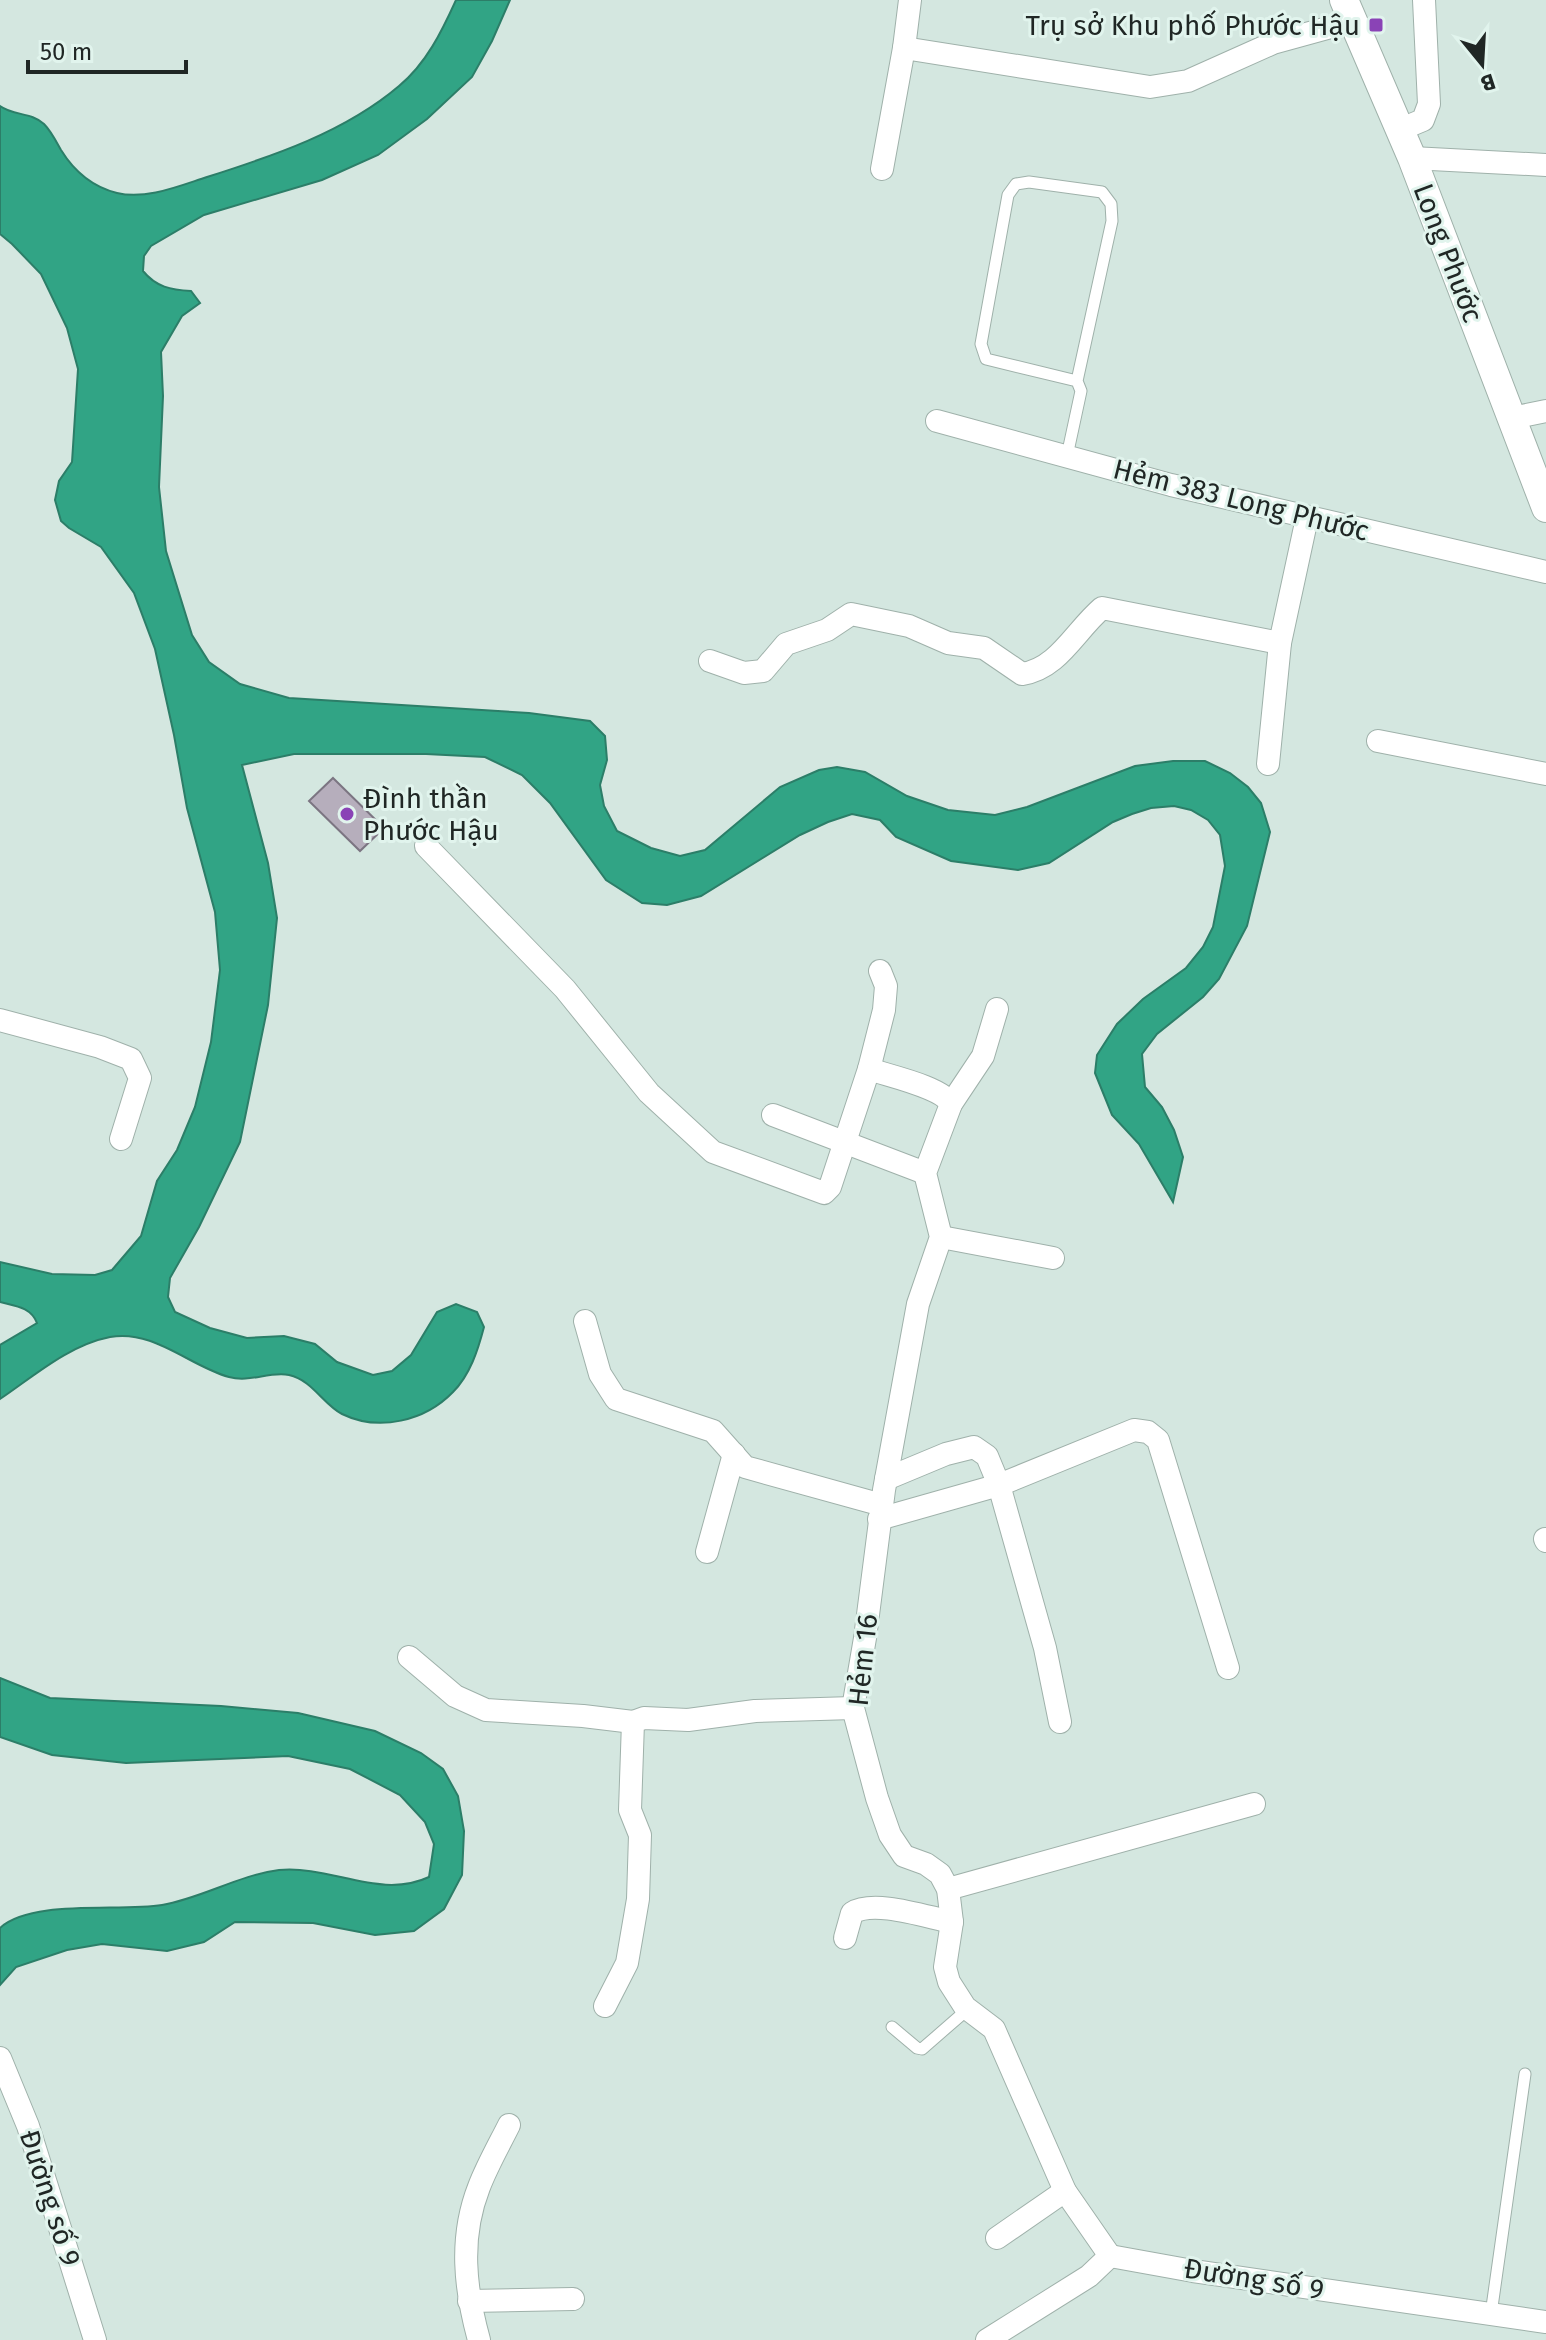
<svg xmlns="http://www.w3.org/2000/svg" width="1546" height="2340" font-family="'Fira Sans',sans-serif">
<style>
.water{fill:#31a485;stroke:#2c7e68;stroke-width:2}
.building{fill:#b6aebc;stroke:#7c7582;stroke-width:2}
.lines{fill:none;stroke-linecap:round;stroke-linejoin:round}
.service-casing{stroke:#9fb1aa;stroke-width:13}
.minor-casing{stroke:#9fb1aa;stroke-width:24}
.tertiary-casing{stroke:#9fb1aa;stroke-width:30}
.service{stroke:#fff;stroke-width:11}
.minor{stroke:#fff;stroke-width:22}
.tertiary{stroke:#fff;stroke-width:28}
.poi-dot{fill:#8a43b6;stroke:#e1f4ed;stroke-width:3}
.labels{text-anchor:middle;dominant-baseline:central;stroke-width:6;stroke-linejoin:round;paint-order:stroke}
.poi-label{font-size:28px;fill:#202725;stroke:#e1f4ed;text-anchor:end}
.street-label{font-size:28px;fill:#202725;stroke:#e1f4ed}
</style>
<rect width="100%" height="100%" fill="#d4e7e0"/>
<!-- water -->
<g class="water">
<path d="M456,0H510L492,41L472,77L427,119L378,155L322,180L204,215L151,246L144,256L143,271C156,287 171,290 191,291L200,303L182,316L161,352L163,396L159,487L166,551L192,635L209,662L240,684L289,698L529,713L590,721L605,736L607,760L600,785L604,806L617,831L651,848L680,856L705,850L780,787L819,770L837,767L865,772L907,796L948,810L995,815L1027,807L1135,766L1173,761H1205L1230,773L1248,787L1261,803L1270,832L1247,926L1219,979L1203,997L1157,1034L1142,1054L1145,1087L1162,1107L1174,1130L1183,1157L1173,1202L1139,1144L1112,1115L1095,1073L1097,1055L1117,1024L1143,999L1186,968L1203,947L1213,927L1225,866L1220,835L1208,820L1191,810L1174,806L1151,808L1132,814L1113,822L1049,863L1018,870L951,861L896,837L880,820L852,814L828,822L800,835L701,896L667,905L642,903L606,880L550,803L522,775L485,757L426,754H294L242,765L268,863L277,918L268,1005L240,1142L199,1227L170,1278L168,1297L175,1312L210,1328L247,1338L284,1336L315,1344L337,1362L373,1375L392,1371L411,1355L437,1312L456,1304L477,1312L484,1327C478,1350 470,1375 453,1392C425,1421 379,1432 342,1414C323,1404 312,1380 289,1375C269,1371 250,1383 229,1377C189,1366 154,1329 110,1337C69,1345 34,1376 0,1399V1345L37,1323C31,1307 15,1306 0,1302V1262L52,1274L95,1275L112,1270L141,1236L157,1181L177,1150L195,1107L211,1042L220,970L215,912L187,808L174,735L155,649L134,593L101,547L69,528L61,521L55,500L59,481L72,462L78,369L67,328L41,274L12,244L0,234V106C14,116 31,112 44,124C51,131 56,141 61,150C74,171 93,187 117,193C146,200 179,186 207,177C273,156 345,132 399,86C426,64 442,31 456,0Z"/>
<path d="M0,1678L50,1698L221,1706L298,1713L375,1731L421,1753L443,1769L458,1796L464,1831L462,1875L444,1909L414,1931L375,1935L313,1923L235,1922L204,1942L167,1951L102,1944L67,1950L16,1967L0,1985V1928C32,1899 119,1912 162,1905C202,1898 239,1875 279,1870C331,1865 380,1900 429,1877L434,1844L425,1822L400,1795L350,1769L288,1756L126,1763L52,1755L0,1737Z"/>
</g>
<!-- building -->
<path class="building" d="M333,778L384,828L360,851L309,801Z"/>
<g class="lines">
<defs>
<g id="service">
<path d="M1067,456L1081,391L1077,381L1112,221L1111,204L1102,192L1029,182L1016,184L1008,195L981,344L986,359L1077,381"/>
<path d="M892,2027L917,2048L922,2049L968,2009"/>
<path d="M1491,2314L1525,2074"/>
</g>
<g id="minor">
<path d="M904,48L910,0"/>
<path d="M1399,130L1423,120L1429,104L1424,0"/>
<path d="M1412,158L1546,165"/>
<path d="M882,169L904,48L1150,87L1188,81L1273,43L1353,21"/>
<path d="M1512,418L1546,411"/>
<path d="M937,421L1171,485L1546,572"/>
<path d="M710,661L744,673L763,671L786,644L827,630L851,614L909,626L948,643L984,648L1022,674C1058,669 1075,631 1102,608L1280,643"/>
<path d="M1378,741L1546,774"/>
<path d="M1268,764L1280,643L1307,518"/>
<path d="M426,846L565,989L649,1093L713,1152L824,1193L830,1187L869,1069L884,1010L886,986L880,971"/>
<path d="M997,1009L983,1056L951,1104L925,1173L941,1237L918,1304L884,1490L865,1638L853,1708L877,1798L890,1835L904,1856L926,1864L940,1874L948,1889L952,1922L945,1967L949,1982L965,2007L994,2029L1065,2191L1110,2256"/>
<path d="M0,1020L100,1047L131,1059L140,1078L121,1139"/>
<path d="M869,1069C889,1076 942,1087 951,1104"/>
<path d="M773,1115L925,1173"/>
<path d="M941,1237L1053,1258"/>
<path d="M585,1321L600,1374L616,1399L713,1431L745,1467L882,1505"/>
<path d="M886,1479L946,1454L974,1447L987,1456L999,1485L1045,1648L1060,1722"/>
<path d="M879,1519L999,1485L1134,1430L1148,1432L1158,1440L1228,1668"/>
<path d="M1545,1539L1546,1541"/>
<path d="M707,1552L734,1454"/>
<path d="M409,1657L455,1696L486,1710L583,1716L633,1722"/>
<path d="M948,1889L1254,1804"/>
<path d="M845,1938L852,1913C874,1899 926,1917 952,1922"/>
<path d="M605,2006L627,1963L638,1899L640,1835L630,1810L633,1722L644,1718L688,1720L755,1711L853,1708"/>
<path d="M0,2058L28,2126L95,2340"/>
<path d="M997,2238L1065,2191"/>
<path d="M1110,2256L1193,2271L1546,2322"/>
<path d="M469,2301L573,2299"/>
<path d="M479,2340C465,2289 459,2238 479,2187C487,2166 499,2145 509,2125"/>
<path d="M987,2340L1089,2276L1110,2256"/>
</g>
<path id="tertiary" d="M1344,0L1412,158L1546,508"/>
</defs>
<!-- service casing -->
<use href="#service" class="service-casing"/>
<!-- minor casing -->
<use href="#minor" class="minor-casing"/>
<!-- tertiary casing -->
<use href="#tertiary" class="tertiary-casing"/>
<!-- service -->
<use href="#service" class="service"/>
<!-- minor -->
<use href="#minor" class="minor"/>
<!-- tertiary -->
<use href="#tertiary" class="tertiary"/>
</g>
<!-- markers -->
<g class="poi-dot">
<rect x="1368" y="17" width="16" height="16" rx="4"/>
<circle cx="347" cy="814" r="8"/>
</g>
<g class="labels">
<!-- poi labels -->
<g class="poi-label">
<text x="1360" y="25">Trụ sở Khu phố Phước Hậu</text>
<text x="363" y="798" text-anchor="start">Đình thần<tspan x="363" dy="32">Phước Hậu</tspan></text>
</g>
<!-- street labels -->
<g class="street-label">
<text transform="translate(1448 253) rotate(69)">Long Phước</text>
<text transform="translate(1241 500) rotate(14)">Hẻm 383 Long Phước</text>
<text transform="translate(863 1660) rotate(-84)">Hẻm 16</text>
<text transform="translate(50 2198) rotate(72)">Đường số 9</text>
<text transform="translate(1254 2279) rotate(9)">Đường số 9</text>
</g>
</g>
<!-- north arrow -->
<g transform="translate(1482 64) rotate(162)" stroke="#e1f4ed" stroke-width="6" paint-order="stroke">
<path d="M0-6L14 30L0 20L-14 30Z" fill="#202725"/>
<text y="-12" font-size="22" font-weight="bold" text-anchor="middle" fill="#202725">B</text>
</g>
<!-- scale -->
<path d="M28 60v12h158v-12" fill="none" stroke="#202725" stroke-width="4"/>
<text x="40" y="60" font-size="24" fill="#202725" stroke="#e1f4ed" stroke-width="6" paint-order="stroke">50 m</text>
</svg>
